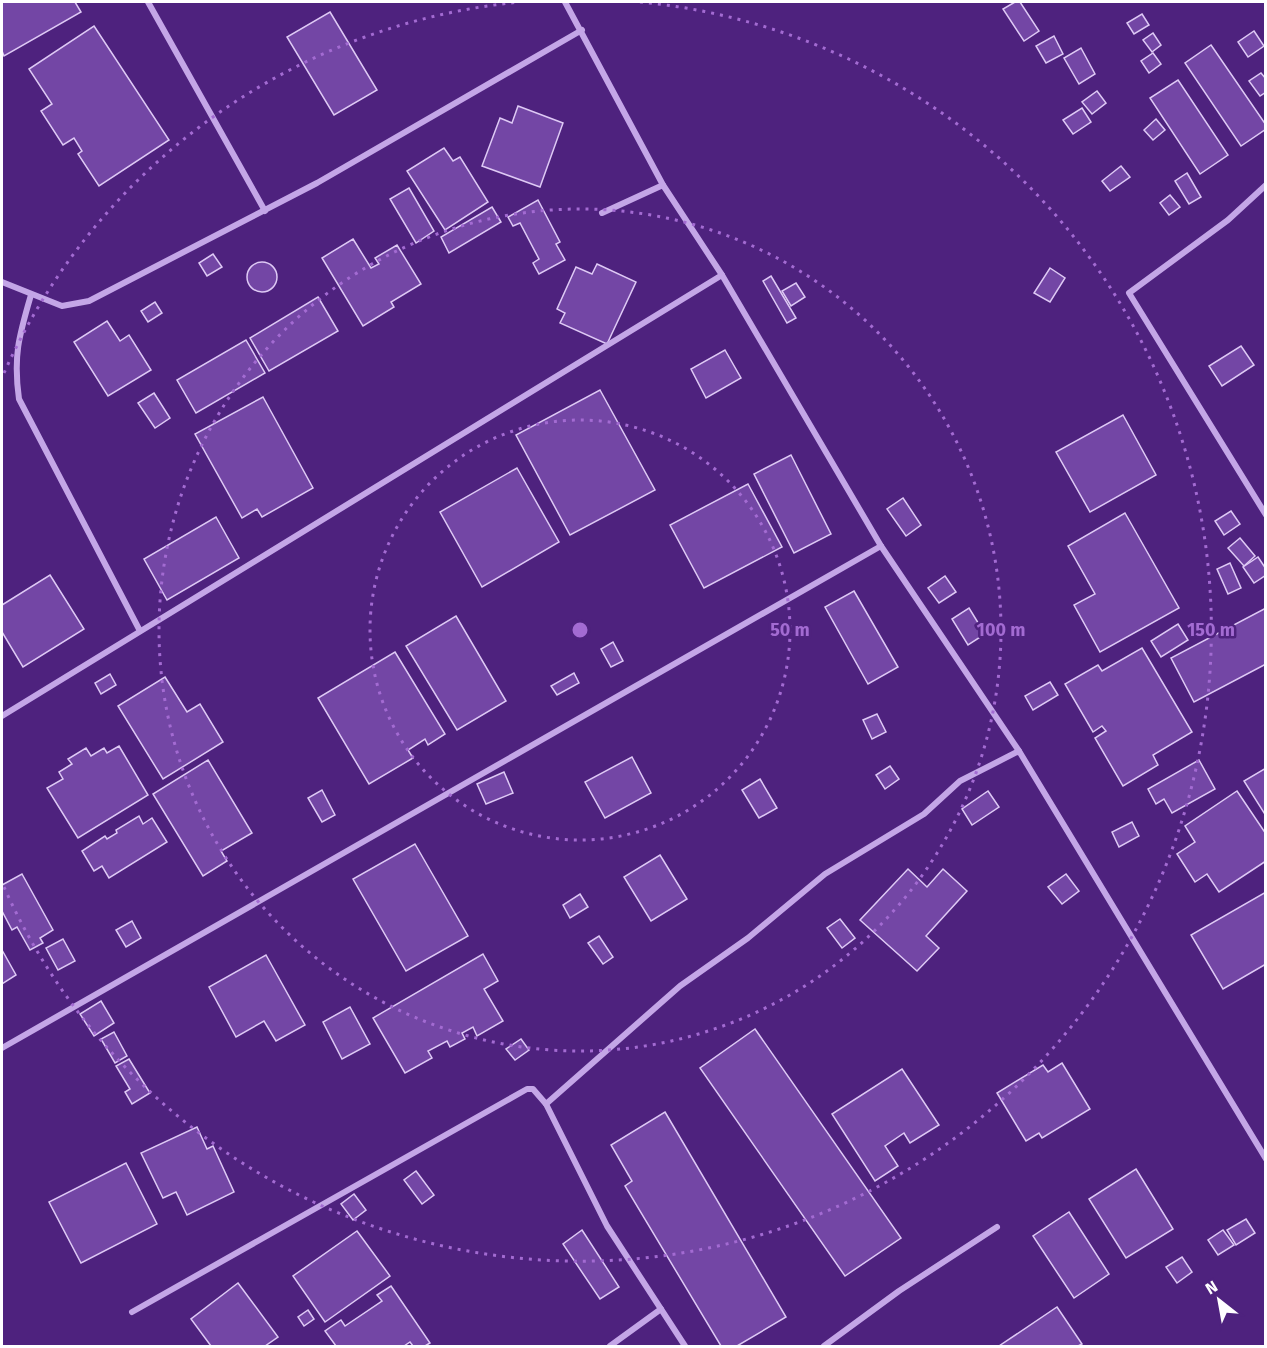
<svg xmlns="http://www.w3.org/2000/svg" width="1267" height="1348" font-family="'Fira Sans',sans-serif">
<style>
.building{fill:#7346a5;stroke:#dec9f5;stroke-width:1.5}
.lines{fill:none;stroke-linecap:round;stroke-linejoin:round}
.street{stroke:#c4a6e7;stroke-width:6}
.ring{fill:none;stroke:#a36bd2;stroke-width:3;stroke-dasharray:3 6}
.centre{fill:#a36bd2;stroke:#4e227e;stroke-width:3}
.ring-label{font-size:18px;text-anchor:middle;font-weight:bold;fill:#a36bd2;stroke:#4e227e;stroke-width:5;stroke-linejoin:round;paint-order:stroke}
</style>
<rect width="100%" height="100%" fill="#4e227e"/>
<!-- building -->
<g class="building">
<path d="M2,2H75L81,12L4,56L2,51Z"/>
<path d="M1015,2H1020L1039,31L1024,41L1003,9Z"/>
<path d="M330,12L377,90L334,115L287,37Z"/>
<path d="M1142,14L1149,25L1134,34L1127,23Z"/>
<path d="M94,26L169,140L99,186L78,154L82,151L74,138L63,145L41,111L52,104L29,69Z"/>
<path d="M1254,31L1264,46L1248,57L1238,42Z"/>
<path d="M1153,33L1161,45L1152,52L1143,40Z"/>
<path d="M1054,36L1063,54L1046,63L1036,46Z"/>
<path d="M1211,45L1266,125V129L1241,146L1185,63Z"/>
<path d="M1081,48L1095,74L1079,84L1064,58Z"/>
<path d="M1153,53L1161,64L1149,73L1141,61Z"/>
<path d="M1261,73L1266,79V92L1260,96L1249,81Z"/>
<path d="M1178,80L1228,155L1200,174L1150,98Z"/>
<path d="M1097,91L1106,103L1092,114L1082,102Z"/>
<path d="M518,106L563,123L540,187L482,166L500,118L512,123Z"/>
<path d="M1082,108L1091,122L1073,134L1063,120Z"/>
<path d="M1156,119L1165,130L1153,140L1144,130Z"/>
<path d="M444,148L453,161L460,157L488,202L445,230L407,171Z"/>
<path d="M1121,166L1130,177L1110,191L1102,181Z"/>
<path d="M1187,173L1201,197L1189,204L1175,181Z"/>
<path d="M409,188L434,231L416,243L390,199Z"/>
<path d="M1170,195L1180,207L1169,215L1160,203Z"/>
<path d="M538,200L560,242L556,244L565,260L539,274L533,263L539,259L520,223L513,226L508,217Z"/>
<path d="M492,207L501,222L449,253L441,237Z"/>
<path d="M353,239L371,268L379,264L375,258L397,245L421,284L391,302L394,307L363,326L322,258Z"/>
<path d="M213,254L222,267L207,276L199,263Z"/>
<circle cx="262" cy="277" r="15"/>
<path d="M597,264L636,282L607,344L560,323L565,313L557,309L576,267L592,274Z"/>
<path d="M1050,268L1065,278L1050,302L1034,293Z"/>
<path d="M771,276L796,318L787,323L763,281Z"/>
<path d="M796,283L805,297L791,306L782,291Z"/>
<path d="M318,297L338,331L269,371L250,338Z"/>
<path d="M155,302L162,313L148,322L141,311Z"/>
<path d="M107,321L120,341L129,335L151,370L108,396L74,342Z"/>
<path d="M246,340L265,373L196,413L177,380Z"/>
<path d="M1241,346L1254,365L1222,386L1209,366Z"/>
<path d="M725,350L741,378L706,398L691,369Z"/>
<path d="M600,390L655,490L570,535L516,435Z"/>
<path d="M154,393L170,418L155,428L138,403Z"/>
<path d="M263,397L313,488L262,517L257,509L242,518L195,434Z"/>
<path d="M1123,415L1156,475L1090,512L1056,452Z"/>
<path d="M791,455L831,534L794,553L754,474Z"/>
<path d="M517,468L559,542L482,587L440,512Z"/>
<path d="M748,484L782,547L704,588L670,525Z"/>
<path d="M903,498L921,525L906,536L887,509Z"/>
<path d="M1231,511L1240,524L1224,535L1215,521Z"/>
<path d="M1125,513L1179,608L1100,652L1074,605L1095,594L1068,546Z"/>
<path d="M216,517L239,558L167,600L144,559Z"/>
<path d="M1240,538L1255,556L1244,566L1228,548Z"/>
<path d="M1258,557L1266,569V575L1254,583L1243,567Z"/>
<path d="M1230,563L1241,588L1228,594L1217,569Z"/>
<path d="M50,575L84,629L23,667L2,632V605Z"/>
<path d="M945,576L956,592L939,603L928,588Z"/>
<path d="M854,591L898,667L868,684L825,607Z"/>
<path d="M969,608L985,634L968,645L952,619Z"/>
<path d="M1266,608V664L1194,702L1171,658Z"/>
<path d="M456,616L506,701L457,730L406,646Z"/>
<path d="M1178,624L1188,640L1161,657L1151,641Z"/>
<path d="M613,642L623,661L611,667L601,649Z"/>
<path d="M1142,648L1192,732L1153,755L1158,765L1123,786L1095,738L1106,731L1102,726L1093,732L1065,684L1098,665L1102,671Z"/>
<path d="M395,652L445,734L428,745L425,739L408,750L413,758L369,784L318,698Z"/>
<path d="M574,673L579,683L557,695L551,686Z"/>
<path d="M110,674L116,685L101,694L95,683Z"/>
<path d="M165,677L187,712L200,704L223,742L163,779L118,706Z"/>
<path d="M1050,682L1058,695L1033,710L1025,696Z"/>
<path d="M877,714L886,732L872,739L863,720Z"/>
<path d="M119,746L148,795L78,838L47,788L63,779L59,772L72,764L68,759L86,748L91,756L104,748L107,753Z"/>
<path d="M632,757L651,793L605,818L585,782Z"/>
<path d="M208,760L252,833L221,851L227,861L203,876L153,794Z"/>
<path d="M1199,760L1215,789L1172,813L1164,799L1156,804L1148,789Z"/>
<path d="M890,766L899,779L885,789L876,775Z"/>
<path d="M1266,768V816L1244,781Z"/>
<path d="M504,772L513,793L486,804L477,784Z"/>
<path d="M760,779L777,808L759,818L742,790Z"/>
<path d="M322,790L335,815L322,822L308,798Z"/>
<path d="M988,791L999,807L972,825L962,809Z"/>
<path d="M1237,791L1266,834V861L1219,892L1207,874L1195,882L1177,854L1195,842L1185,826Z"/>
<path d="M139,816L143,824L152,818L167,842L109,878L102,866L94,871L82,851L105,836L107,839L117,833L116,830Z"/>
<path d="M1132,822L1139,836L1119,847L1112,832Z"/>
<path d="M415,844L468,936L406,971L353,879Z"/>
<path d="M660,855L687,899L651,921L624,877Z"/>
<path d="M908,869L927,887L943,869L967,891L926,936L939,948L917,971L860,920Z"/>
<path d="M22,874L53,930L40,938L43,943L30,950L17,927L12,930L2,911V885Z"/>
<path d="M1066,874L1079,891L1062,904L1048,887Z"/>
<path d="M1266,892V964L1223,989L1191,935Z"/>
<path d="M580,894L588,907L570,918L563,905Z"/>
<path d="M840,919L855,938L842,948L827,928Z"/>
<path d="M132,921L141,938L126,947L116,930Z"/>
<path d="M599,936L613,957L603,964L588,943Z"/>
<path d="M63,939L75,961L58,970L46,948Z"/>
<path d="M2,950L16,975L2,984Z"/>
<path d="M483,954L498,981L484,989L503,1021L477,1036L473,1027L462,1033L465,1039L450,1047L447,1041L428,1051L432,1058L405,1073L373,1018Z"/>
<path d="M266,955L305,1025L276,1041L264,1021L236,1037L209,987Z"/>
<path d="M101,1001L114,1023L94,1036L80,1014Z"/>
<path d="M350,1007L370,1044L342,1059L323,1022Z"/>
<path d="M755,1029L901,1238L845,1276L700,1068Z"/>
<path d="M114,1032L127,1056L115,1063L101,1039Z"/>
<path d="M521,1039L529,1050L515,1060L506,1049Z"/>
<path d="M129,1059L150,1093L132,1104L125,1092L130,1089L116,1066Z"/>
<path d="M1062,1063L1090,1109L1042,1138L1039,1133L1026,1141L997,1093L1043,1065L1048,1072Z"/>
<path d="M902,1069L939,1125L910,1143L904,1133L885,1146L898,1166L875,1181L832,1114Z"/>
<path d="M665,1112L786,1317L737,1346H721L625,1186L632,1181L611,1145Z"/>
<path d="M197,1127L207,1149L213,1146L234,1192L187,1215L176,1192L163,1198L141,1153Z"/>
<path d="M126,1163L157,1224L81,1263L49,1202Z"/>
<path d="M1136,1169L1173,1229L1126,1258L1089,1199Z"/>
<path d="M416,1171L434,1195L422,1204L404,1180Z"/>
<path d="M354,1194L366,1210L353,1220L341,1204Z"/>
<path d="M1069,1212L1109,1274L1074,1298L1033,1236Z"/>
<path d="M1246,1219L1255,1233L1236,1245L1227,1230Z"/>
<path d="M582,1230L619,1287L600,1299L563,1244Z"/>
<path d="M1223,1230L1234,1245L1218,1255L1208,1240Z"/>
<path d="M357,1231L390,1276L325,1322L293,1276Z"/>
<path d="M1182,1257L1192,1272L1177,1283L1166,1267Z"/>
<path d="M238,1283L278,1337L265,1346H211L191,1319Z"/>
<path d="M391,1286L430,1343L425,1346H413L410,1342L404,1346H336L325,1331L341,1320L345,1326L382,1301L377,1295Z"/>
<path d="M1057,1307L1082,1344L1078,1346H999Z"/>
<path d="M308,1310L314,1319L304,1326L298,1317Z"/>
</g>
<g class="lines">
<!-- street -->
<g class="street">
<path d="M148,2L265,211"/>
<path d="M565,2L663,185L722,275L881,546L1019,751L1266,1159"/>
<path d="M1266,185L1228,220L1129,293L1266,515"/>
<path d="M602,213L663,185"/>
<path d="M2,282L62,306L89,301L317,183L582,30"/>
<path d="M31,295C19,336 13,356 19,399L140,631"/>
<path d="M2,716L722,275"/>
<path d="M2,1048L881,546"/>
<path d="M546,1104L680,986L748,938L825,874L924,814L960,781L1019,751"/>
<path d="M132,1312L527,1089H533L546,1104L607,1226L685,1346"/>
<path d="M610,1346L661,1309"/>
<path d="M824,1346L899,1291L997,1227"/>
</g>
</g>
<!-- distance rings -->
<g class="ring">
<circle cx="580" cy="630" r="210"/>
<circle cx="580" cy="630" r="421"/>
<path d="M4 373A631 631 0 0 1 520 2M640 2A631 631 0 1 1 4 887"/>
</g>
<circle cx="580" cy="630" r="9" class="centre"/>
<g class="ring-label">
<text x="790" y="636">50 m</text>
<text x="1001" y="636">100 m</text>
<text x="1211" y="636">150 m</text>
</g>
<!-- border -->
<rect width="1267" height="1348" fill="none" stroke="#ffffff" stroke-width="6"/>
<!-- north arrow -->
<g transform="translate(1219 1300) rotate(329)" stroke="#4e227e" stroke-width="4.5" paint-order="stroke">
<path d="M0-4.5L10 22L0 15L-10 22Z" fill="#ffffff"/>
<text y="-9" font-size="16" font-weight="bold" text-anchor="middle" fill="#ffffff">N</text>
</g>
</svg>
